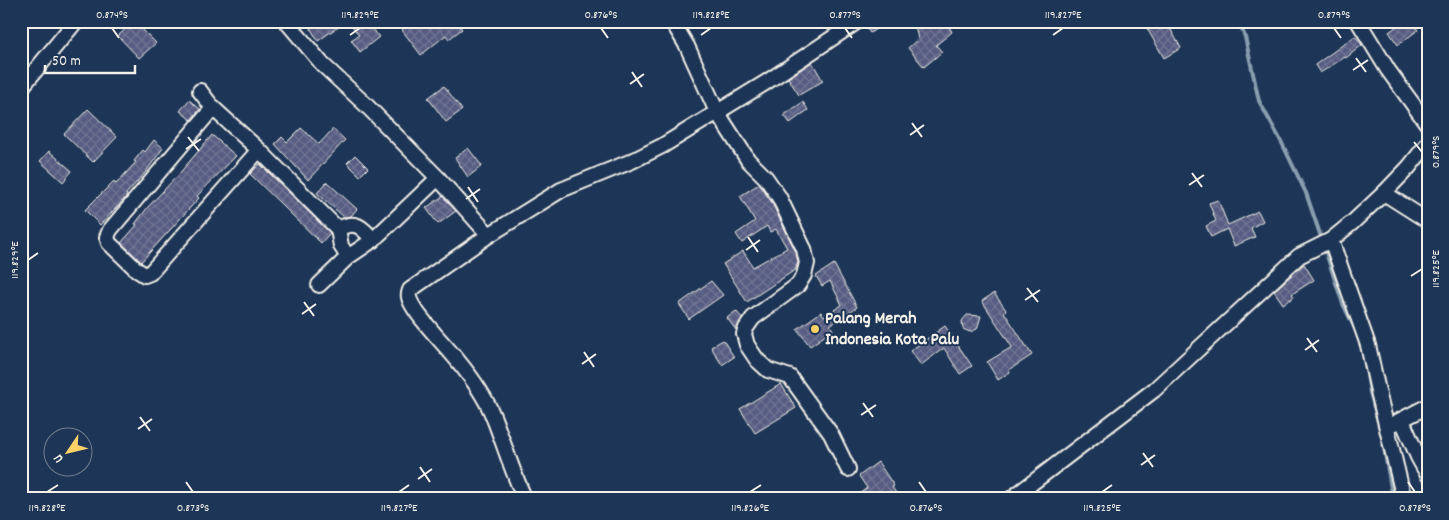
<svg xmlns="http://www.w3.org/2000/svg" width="1449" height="520" font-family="Dekko,sans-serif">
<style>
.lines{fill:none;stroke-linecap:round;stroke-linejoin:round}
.stream{stroke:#899faf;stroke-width:4}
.building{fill:url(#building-cross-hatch);stroke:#f4f1e8}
.street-casing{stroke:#f4f1e8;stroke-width:18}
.street{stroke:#1d3557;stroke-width:14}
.ticks{fill:none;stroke:#f4f1e8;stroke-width:2}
.poi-dot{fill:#ffd166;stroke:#1d3557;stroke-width:2}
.labels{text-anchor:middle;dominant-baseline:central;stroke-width:4;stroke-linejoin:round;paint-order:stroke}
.poi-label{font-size:18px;font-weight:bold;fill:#f4f1e8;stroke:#1d3557;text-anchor:start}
.neatline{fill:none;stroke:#f4f1e8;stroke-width:2}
.ticks-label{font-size:12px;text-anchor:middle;fill:#f4f1e8}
</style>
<defs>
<pattern id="building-cross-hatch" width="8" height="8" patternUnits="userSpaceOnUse" patternTransform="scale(1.25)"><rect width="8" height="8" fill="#575c82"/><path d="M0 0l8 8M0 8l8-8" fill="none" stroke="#707494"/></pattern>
</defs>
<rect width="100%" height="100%" fill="#1d3557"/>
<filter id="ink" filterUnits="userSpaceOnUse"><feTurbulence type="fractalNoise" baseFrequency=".02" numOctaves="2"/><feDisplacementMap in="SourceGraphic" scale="10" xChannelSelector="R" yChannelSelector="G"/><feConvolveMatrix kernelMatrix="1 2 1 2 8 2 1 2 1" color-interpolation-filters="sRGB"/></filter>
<g filter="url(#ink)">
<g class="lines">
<!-- stream -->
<g class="stream">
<path d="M1239,21L1245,37L1259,101L1282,143L1306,193L1322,240"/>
<path d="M1324,247L1343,304L1355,329"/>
<path d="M1366,369L1370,392L1382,437L1393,499"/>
</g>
</g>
<!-- building -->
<g class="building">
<path d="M134,21L156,43L139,58L118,36Z"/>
<path d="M306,21H346L318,41Z"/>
<path d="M348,21H367L379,37L360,52L351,40L359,35Z"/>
<path d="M413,21H456L462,29L449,39L446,35L421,55L402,30Z"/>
<path d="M867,21H888L870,33L865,26Z"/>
<path d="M914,21H946L952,32L936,45L942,52L924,67L908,48L918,39Z"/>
<path d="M1151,21H1166L1181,48L1164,58L1145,25Z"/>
<path d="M1392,21H1411L1418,30L1398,45L1389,32L1396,27Z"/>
<path d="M1355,36L1362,45L1346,58L1345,57L1320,73L1315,65Z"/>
<path d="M812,62L823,81L799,95L788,78Z"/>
<path d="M444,86L462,110L446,122L428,98Z"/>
<path d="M189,100L200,109L191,120L180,111Z"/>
<path d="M803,102L808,110L790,123L784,115Z"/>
<path d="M88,109L117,137L93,162L64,134Z"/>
<path d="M301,128L319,144L333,129L345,140L308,180L275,144L282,137L287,142Z"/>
<path d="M212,135L236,156L197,196L199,198L141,262L121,243L137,225L135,224L148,207L178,175Z"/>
<path d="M154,140L163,148L145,173L126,194L127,196L100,225L85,210L114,181L116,184L136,162L134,161L143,150L145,152Z"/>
<path d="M468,148L482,166L468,177L455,158Z"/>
<path d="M49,151L72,171L63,182L40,161Z"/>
<path d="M355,155L368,168L360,176L347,163Z"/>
<path d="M260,164L330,233L321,243L250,174Z"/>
<path d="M327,182L357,209L351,216L344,217L317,193Z"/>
<path d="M759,184L771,201L796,252L798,263L795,270L747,302L723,264L743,251L753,267L787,248L776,229L770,232L767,226L742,243L736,234L755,221L740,196Z"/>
<path d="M443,196L456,211L438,224L426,208Z"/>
<path d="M1218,200L1228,225L1258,211L1263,221L1251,228L1255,237L1234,246L1227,229L1211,237L1206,226L1216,221L1209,203Z"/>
<path d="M834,264L857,307L830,325L833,330L810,346L797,329L821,312L824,316L842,305L830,281L822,286L816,276Z"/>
<path d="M1304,264L1314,280L1292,294L1294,297L1283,304L1274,291Z"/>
<path d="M711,281L723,295L689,319L679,304Z"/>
<path d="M994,293L1006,310L1004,312L1032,355L1009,370L1010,372L998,380L987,362L1012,347L982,301Z"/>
<path d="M736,311L742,318L736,330L727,318Z"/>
<path d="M967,315L981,316L977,329L970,332L963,329L962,321Z"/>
<path d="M945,326L972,366L960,374L944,348L921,365L910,351Z"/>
<path d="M723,340L734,357L722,365L711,347Z"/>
<path d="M781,384L796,408L755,433L740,409Z"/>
<path d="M878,462L894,486L892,487L900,499H852L867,488L859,476Z"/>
</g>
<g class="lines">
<defs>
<g id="street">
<path d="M286,21L323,65L366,105L438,178"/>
<path d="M672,21L687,46L717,112L748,160L766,178L779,197L804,249L807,263L804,275L798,285L753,318L746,328L744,334L747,345L757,360L768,370L790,377L831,434L848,469"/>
<path d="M1358,21L1388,70L1428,125"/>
<path d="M21,88L76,21"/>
<path d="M200,91L213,108L259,150L338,229L341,246L348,257"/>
<path d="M213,108L110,230L107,237L109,243L137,270L145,275L150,273L259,150"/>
<path d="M1384,193L1428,221"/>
<path d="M338,229C356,220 361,226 373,240"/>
<path d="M1331,240L1368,345L1378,391L1404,499"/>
<path d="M319,285L348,257L373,240L438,178L489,235"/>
<path d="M1402,420L1418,457L1428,475"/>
<path d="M1395,423L1428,406"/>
<path d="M525,499C512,472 504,443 493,416C485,396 472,378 458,361C448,348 411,311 409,297C408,295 409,293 410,290L489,235L561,190L632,161L662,146L765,83L858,21"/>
<path d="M1011,499L1154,390L1299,256L1331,240L1353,222L1384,193L1409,167L1428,143"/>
</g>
</defs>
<!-- street casing -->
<use href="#street" class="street-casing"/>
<!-- street -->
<use href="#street" class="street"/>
</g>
</g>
<!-- ticks -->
<path class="ticks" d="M112,28L119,38M601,28L608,38M845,28L852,38M1334,28L1341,38M350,35L360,28M701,35L711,28M1053,35L1063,28M1356,58L1366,72M1353,70L1368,60M632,72L642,87M630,84L644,74M912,123L922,137M910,135L924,125M188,137L199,151M1414,142L1422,152M186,149L201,139M1192,173L1202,187M1189,185L1204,175M468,187L478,202M466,199L480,189M748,237L758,252M746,250L760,240M28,260L38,253M1411,276L1422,269M1027,288L1038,302M1025,300L1040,290M304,302L314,316M302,314L316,304M1307,338L1317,352M1305,350L1319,340M584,352L594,367M582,364L596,354M863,403L873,417M861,415L876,405M140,417L150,431M138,429L152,419M1143,453L1153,467M1141,465L1155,455M420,467L430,482M418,479L432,469M186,482L193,492M919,482L926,492M1408,482L1415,492M47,492L58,485M399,492L409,485M750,492L761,485M1102,492L1112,485"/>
<!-- markers -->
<circle class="poi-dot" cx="815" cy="329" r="5"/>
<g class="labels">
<!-- poi labels -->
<g class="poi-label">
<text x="825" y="319">Palang Merah<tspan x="825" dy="21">Indonesia Kota Palu</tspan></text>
</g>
</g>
<!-- margin -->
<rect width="1449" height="520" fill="none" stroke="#1d3557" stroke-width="55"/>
<!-- north arrow -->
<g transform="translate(68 452) rotate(235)"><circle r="24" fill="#1d3557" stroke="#738091"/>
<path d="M0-4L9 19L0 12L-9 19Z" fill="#ffd166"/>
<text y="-8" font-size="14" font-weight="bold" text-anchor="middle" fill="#f4f1e8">U</text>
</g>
<!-- scale -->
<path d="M45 65v8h90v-8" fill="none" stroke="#f4f1e8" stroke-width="2.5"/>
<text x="52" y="65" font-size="15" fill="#f4f1e8" stroke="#1d3557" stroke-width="4" paint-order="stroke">50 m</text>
<rect x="28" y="28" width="1394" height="464" class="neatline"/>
<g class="ticks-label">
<text x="112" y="18">0.874°S</text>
<text x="360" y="18">119.829°E</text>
<text x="601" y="18">0.876°S</text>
<text x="711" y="18">119.828°E</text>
<text x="845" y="18">0.877°S</text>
<text x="1063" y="18">119.827°E</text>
<text x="1334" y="18">0.879°S</text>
<text transform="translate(1435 152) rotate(-90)" y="4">0.879°S</text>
<text transform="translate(14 260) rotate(-90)" y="4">119.829°E</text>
<text transform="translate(1435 269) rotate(-90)" y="4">119.825°E</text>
<text x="47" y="511">119.828°E</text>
<text x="193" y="511">0.873°S</text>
<text x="399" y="511">119.827°E</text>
<text x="750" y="511">119.826°E</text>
<text x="926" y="511">0.876°S</text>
<text x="1102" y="511">119.825°E</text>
<text x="1415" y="511">0.878°S</text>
</g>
</svg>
